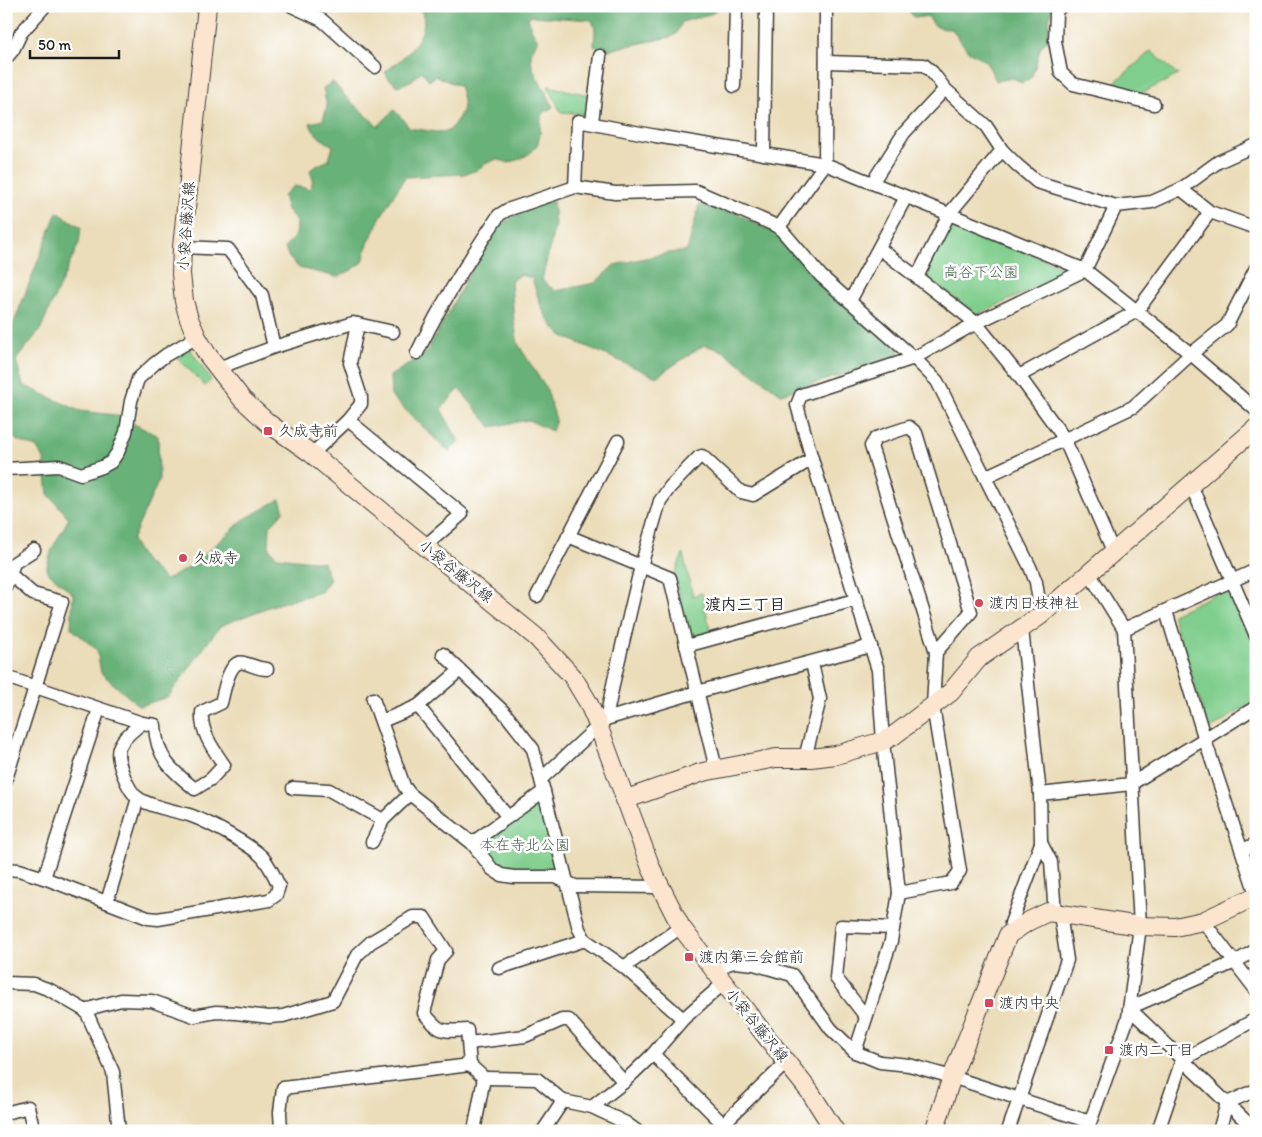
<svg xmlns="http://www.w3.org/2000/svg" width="1262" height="1137" font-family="Itim,'Klee One',sans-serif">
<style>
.green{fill:#80ce8d;stroke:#4e7554}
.forest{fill:#68b178;stroke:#42664a}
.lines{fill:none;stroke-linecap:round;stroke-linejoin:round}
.street-casing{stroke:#3b3934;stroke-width:15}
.secondary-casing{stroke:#3b3934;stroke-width:20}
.street{stroke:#fff;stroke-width:12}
.secondary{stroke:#fce5cf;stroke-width:18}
.poi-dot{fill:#d1495b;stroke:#fff;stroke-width:2}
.labels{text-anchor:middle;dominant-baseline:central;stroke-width:5;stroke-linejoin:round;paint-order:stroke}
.street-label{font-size:15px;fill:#1c1c1c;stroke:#fff}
.park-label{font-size:15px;fill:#446349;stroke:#fff}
.poi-label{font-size:15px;fill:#1c1c1c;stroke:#fff;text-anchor:start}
.neighbourhood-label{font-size:16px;font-weight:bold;fill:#1c1c1c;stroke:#fff}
</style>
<rect width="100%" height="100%" fill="#fff"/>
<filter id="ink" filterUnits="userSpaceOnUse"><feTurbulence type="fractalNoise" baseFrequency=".02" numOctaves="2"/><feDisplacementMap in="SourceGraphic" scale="10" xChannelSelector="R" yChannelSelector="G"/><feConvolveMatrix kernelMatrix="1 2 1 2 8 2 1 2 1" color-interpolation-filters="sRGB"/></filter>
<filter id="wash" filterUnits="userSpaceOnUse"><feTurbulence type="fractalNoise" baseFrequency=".0096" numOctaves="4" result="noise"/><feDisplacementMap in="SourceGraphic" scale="20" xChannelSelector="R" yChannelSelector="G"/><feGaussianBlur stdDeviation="1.12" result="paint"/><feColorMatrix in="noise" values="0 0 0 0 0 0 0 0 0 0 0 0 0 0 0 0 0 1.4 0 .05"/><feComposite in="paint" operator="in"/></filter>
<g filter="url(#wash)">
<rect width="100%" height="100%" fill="#ebddba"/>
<!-- green -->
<g class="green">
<path d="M1151,51L1178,75L1138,95L1106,90Z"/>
<path d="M548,86L589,95L588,110L584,114L561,112Z"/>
<path d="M952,219L1071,271L977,315L923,275Z"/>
<path d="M186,347L190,349L211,380L205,386L174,354Z"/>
<path d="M683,554L693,596L702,593L711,633L690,639L674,575Z"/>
<path d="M1231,587L1256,649V700L1209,730L1172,614Z"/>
<path d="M541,804L560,876L502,868L480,842Z"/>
</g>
<!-- forest -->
<g class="forest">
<path d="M390,6H719L713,13L682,22L676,34L671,37L603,51L594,46L595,29L592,20L532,16L528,17L531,29L538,40C535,46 530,52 531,59C531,73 548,92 553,107L541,115C540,147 539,152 509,163L497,159L485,164L475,171L463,174L405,177L380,218L367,246L363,262L350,271L337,277L299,268L289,258L285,247L296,235L297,227L295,219L287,210L283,196L294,186L310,189L313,180L310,170L316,166L329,160L333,146C323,140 313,135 310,123L323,120L327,106L323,88L333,82L349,100L378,126L394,110L404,120L409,128L437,132L449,131C463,112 467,108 459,86L436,76L429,81L422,71L411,81L398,86L388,78L385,72C399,62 425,40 424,21C424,16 421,11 419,6H406L394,11Z"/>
<path d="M904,6H1053V8L1049,20V40L1041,46L1032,77L1022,83L1013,78L996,81L986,61L968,51L952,29C938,29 935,28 928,16L915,18Z"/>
<path d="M553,201L555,225L542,280L555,291L595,283L614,265L668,253L687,251L699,205L735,212L779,236L900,352L896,358L781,394L723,351L704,345L656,377L563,336C544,321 539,301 532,278L520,275L511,282L514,321L518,344L547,390L556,420L552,431L528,420L491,427L459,389L441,409L459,442L449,452L391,396L390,376L426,353L493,230L529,206Z"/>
<path d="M57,212L81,227L79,243L40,330L16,360L23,385L80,411L116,415L158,436L159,480L132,540L143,559L166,580L193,565L243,520L280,499L284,511L270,526L269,548L277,557L323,562L330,579L321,592L274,605L220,626L168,697L139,706L101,673L97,650L71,628L73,594L46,570L52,549L69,518L48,494L44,459L36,447L16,440L6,429V343Z"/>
</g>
</g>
<g filter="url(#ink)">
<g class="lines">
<defs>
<g id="street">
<path d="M292,6L322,20L375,67"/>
<path d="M1061,6L1056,12L1055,41L1061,73L1073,84L1154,104"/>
<path d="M6,58L13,50L21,33L45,6"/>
<path d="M826,62L924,65L932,72L945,89L986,126L1002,150L1017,165L1037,182L1116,206L1152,202L1181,189L1218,162L1256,145"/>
<path d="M734,86L736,6"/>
<path d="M592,122L600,56"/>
<path d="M764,154L766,6"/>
<path d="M872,183L904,133L945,89"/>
<path d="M575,187L578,121L656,136L825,164L949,214L1085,270L1191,354L1256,410"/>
<path d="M1181,189L1210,212L1256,228"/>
<path d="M779,227L825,164L826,6"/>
<path d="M182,247L228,249L262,295L274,347"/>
<path d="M879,248L976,323L1019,376L1064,438L1113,551"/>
<path d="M917,277L949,214L1002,150"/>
<path d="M850,301L906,197"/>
<path d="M417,353C440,305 469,259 499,215L507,210L575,187L615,193L696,191L779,227L821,276L914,358L937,381L1030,567L1036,582L1041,615"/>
<path d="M218,368L274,347L353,323L393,332"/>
<path d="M1019,376L1137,311L1210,212"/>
<path d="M348,420L462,514L425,546"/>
<path d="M312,454L348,420L361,404V397L350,363L358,324"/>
<path d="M6,469L59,466L81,474L102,467L111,462L118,452L126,432L131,401L138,379L154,364L166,355L197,337"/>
<path d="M985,477L1133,407L1191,354L1227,325L1256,268"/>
<path d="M1191,485L1256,636"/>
<path d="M568,536L670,578L716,769"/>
<path d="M6,586L14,563L34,550"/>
<path d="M537,596L618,441"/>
<path d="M1166,611L1205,740L1256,894"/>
<path d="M1124,629L1256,570"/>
<path d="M686,646L855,600"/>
<path d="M443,654L504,712L533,749L579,929L585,940L624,967L683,1019"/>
<path d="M6,677L142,723L155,725C156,757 171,770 195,789L211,779L224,765C213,749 200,731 202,712L221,703C224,692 229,658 244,663C253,665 257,669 267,669"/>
<path d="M373,699L404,786L410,794L472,843L492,869L501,875L514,877H556L575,886L660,887"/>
<path d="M418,706L508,817"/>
<path d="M606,719L614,680L641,566L660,501L670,487L699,457L702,456L741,492L753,495L812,459"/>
<path d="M382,721L418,706L459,671"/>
<path d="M805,758L820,699L812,663"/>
<path d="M6,779L62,602L33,594L11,575"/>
<path d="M541,779L606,719L697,692L871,646"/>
<path d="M293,788L329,790L383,820"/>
<path d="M1040,794L1131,784L1256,707"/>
<path d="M372,842L383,820L410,794"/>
<path d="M472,843L544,791"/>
<path d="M1242,850L1256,844"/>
<path d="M6,869L19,870L44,878L148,918L158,919L269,900L276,895L279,886C275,877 270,867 264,859C255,847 205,820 189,815C173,810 154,808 139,799C128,792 115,759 119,748C123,737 134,730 142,723"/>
<path d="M44,878L99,709"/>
<path d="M899,893L951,883L960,871L933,706L936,652L871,446L876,438L909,427L916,433L971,612L936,652"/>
<path d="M107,902L138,798"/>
<path d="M1203,921L1256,990"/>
<path d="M1016,928L1011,923L1041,843L1040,794L1022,629"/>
<path d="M624,967L681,927"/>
<path d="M499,968L585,940"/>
<path d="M716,973L727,964L735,962L754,964L792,975L831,1029L855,1052L880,1062L909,1065L952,1077L1090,1122"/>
<path d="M6,983L34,984L50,990L86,1011L95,1007L121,1000L152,1001L194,1016L216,1012L236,1013L269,1017L283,1016L333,1001L357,955L371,942L413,917H424L446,951L438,960L424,1013C441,1034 442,1031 467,1030L470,1065"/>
<path d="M86,1011L113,1072L119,1131"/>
<path d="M866,1017L836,978L841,926L893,928"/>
<path d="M469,1043L525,1036L562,1020H569L624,1082"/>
<path d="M855,1052L891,941L899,893L883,741L878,670L812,459L797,405L801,395L914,358L976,323L1085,270L1116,206"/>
<path d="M653,1054L730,1131"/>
<path d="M484,1078L537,1079L563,1101L592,1107L626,1123L637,1131"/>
<path d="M592,1107L624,1082L653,1054L683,1019L724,983"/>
<path d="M6,1113L28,1107L34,1131"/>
<path d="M723,1124L787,1062"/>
<path d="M281,1131L280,1112L283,1088L470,1065L484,1078L474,1131"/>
<path d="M543,1131L563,1101"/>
<path d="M1008,1131L1067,960L1060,914L1055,913L1051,862L1041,843"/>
<path d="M1087,1131L1128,1018L1140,926L1124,629L1089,573"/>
<path d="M1158,1131L1182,1060L1256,1019"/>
<path d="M1219,1131L1227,1103L1256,1090"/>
<path d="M1256,1131L1129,1008L1235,962L1256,950"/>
</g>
<g id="secondary">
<path d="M207,6L182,247L181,274L184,301L189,319L197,337L207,354L242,399L268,423L312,454L536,637L573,677L588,702L598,725L651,868L681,927L724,983L810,1092L835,1131"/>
<path d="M624,800L703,772L776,758H811L836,755L883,741L893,736L951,692L979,658L1041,615L1256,428"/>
<path d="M934,1131L952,1077L1008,935L1029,921L1048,912L1140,926L1175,927L1203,921L1256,896"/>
</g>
</defs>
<!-- street casing -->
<use href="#street" class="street-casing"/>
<!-- secondary casing -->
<use href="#secondary" class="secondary-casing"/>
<!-- street -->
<use href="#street" class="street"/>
<!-- secondary -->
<use href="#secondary" class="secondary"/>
</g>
</g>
<!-- markers -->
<g class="poi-dot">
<rect x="263" y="426" width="10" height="10" rx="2.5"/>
<circle cx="183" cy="558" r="5"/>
<circle cx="979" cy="603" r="5"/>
<rect x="684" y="952" width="10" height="10" rx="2.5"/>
<rect x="984" y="998" width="10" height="10" rx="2.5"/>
<rect x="1104" y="1045" width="10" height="10" rx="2.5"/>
</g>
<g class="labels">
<!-- street labels -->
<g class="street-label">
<text transform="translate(186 226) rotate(-86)">小袋谷藤沢線</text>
<text transform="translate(456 571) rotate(39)">小袋谷藤沢線</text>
<text transform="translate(757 1025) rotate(51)">小袋谷藤沢線</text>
</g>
<!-- park labels -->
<g class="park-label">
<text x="981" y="272">高谷下公園</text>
<text x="525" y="845">本在寺北公園</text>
</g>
<!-- poi labels -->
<g class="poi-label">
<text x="278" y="431">久成寺前</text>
<text x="193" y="558">久成寺</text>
<text x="989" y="603">渡内日枝神社</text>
<text x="699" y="957">渡内第三会館前</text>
<text x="999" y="1003">渡内中央</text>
<text x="1119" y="1050">渡内二丁目</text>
</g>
<!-- neighbourhood labels -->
<g class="neighbourhood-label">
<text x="745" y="604">渡内三丁目</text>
</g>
</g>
<!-- margin -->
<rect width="1262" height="1137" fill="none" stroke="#fff" stroke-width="25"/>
<!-- scale -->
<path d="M30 50v8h89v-8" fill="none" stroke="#1c1c1c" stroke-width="2.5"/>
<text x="38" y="50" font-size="15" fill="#1c1c1c" stroke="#ffffff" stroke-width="4" paint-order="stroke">50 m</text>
</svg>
